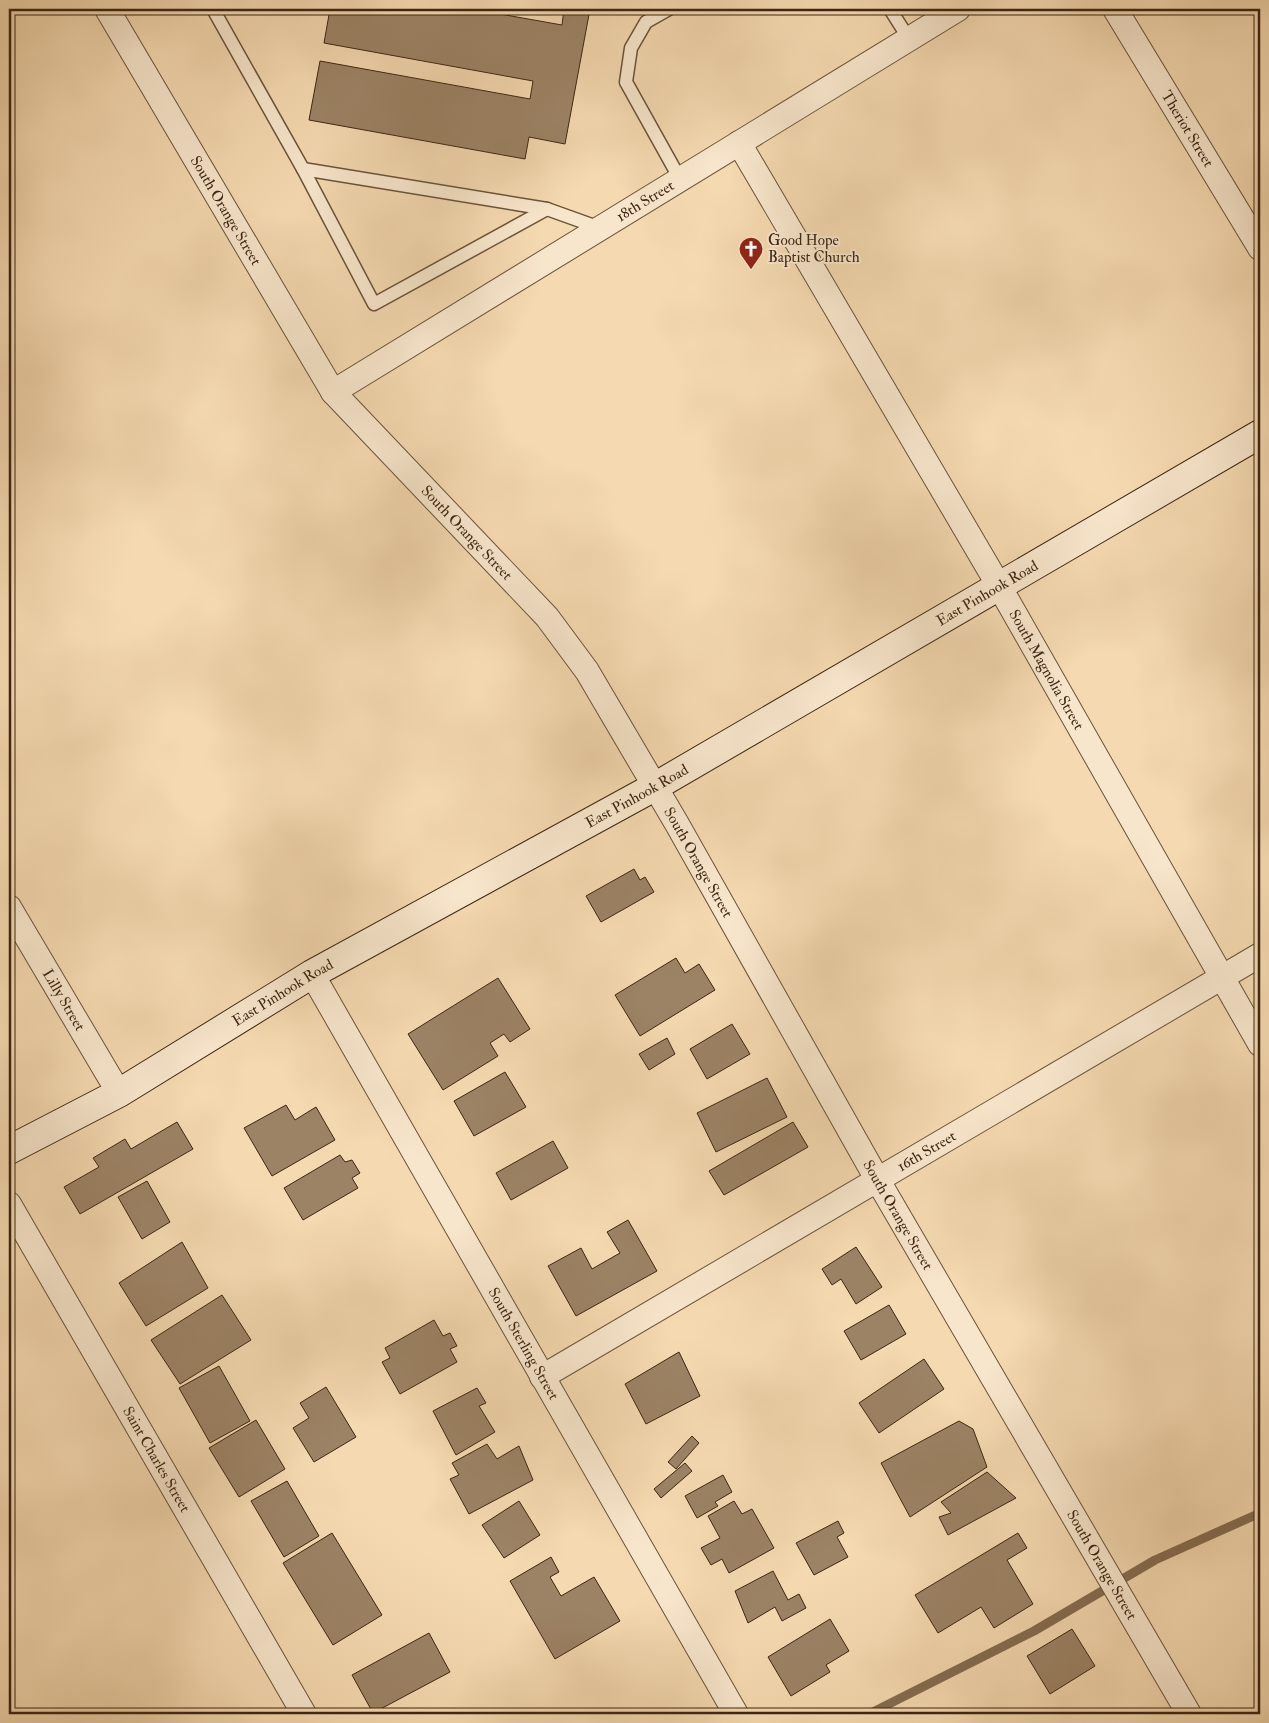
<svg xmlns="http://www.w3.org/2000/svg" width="1269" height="1723" font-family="'IM FELL Double Pica',serif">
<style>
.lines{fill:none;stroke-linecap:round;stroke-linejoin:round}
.stream{stroke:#856d51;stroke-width:9}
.building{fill:#9c8365;stroke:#3c2613}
.lane-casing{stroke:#6a533a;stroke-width:15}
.street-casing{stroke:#6a533a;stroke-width:26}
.secondary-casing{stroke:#3c2613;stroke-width:30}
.lane{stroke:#f8e6cc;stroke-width:12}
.street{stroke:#f8e6cc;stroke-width:24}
.secondary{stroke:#f8e6cc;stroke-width:28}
.labels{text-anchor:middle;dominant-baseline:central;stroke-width:4;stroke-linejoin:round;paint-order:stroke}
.street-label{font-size:15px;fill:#3c2613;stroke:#f8e6cc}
.poi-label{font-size:15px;fill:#3c2613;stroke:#f8e6cc;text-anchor:start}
</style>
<rect width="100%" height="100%" fill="#f5d9b0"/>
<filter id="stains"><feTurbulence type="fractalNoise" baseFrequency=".004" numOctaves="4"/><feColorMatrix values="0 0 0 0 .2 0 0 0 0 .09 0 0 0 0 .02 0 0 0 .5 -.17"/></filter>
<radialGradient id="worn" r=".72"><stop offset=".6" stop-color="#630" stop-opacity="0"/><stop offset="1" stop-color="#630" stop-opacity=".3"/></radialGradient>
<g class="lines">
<!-- stream -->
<path class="stream" d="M869,1714L1034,1631L1155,1560L1260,1513"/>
</g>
<!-- building -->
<g class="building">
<path d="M330,9H472L562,25L564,9H590L565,144L529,137L525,159L309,120L320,61L530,99L533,81L324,43Z"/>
<path d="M634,869L640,880L645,877L654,892L601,922L586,896Z"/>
<path d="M676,958L685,973L699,964L715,990L640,1036L615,995Z"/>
<path d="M498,978L530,1029L510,1042L504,1034L490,1043L498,1056L443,1090L408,1034Z"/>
<path d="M732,1024L750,1054L707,1079L690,1049Z"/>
<path d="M667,1038L675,1054L649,1070L639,1054Z"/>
<path d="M505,1072L526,1107L474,1136L454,1101Z"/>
<path d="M767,1078L787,1117L716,1152L697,1113Z"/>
<path d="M286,1105L295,1120L316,1107L335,1140L272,1176L244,1128Z"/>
<path d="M177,1122L193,1149L80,1214L64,1187L99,1167L93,1158L125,1139L131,1149Z"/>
<path d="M793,1122L808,1147L724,1195L709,1171Z"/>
<path d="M553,1141L568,1168L511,1200L496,1173Z"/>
<path d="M340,1155L345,1162L352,1160L360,1173L352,1178L358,1188L303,1220L284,1188Z"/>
<path d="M147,1181L170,1222L142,1239L118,1197Z"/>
<path d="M628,1220L657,1271L576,1316L548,1266L581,1248L592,1269L620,1253L607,1232Z"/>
<path d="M182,1242L208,1288L146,1326L119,1283Z"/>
<path d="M856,1247L882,1287L856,1304L841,1279L832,1285L822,1269Z"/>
<path d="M222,1295L251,1340L180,1384L151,1340Z"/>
<path d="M889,1305L906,1334L861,1360L844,1331Z"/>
<path d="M434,1320L443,1336L450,1333L457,1346L450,1349L457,1362L400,1394L382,1362L390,1358L385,1348Z"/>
<path d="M679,1352L700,1396L646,1424L625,1384Z"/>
<path d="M924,1359L944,1389L879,1433L859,1403Z"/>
<path d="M219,1366L250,1421L210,1443L179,1388Z"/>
<path d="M326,1387L356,1437L314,1462L293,1428L309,1418L300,1403Z"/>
<path d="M477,1388L486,1403L479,1406L495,1432L456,1455L433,1411Z"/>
<path d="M256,1420L285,1469L239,1497L209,1448Z"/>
<path d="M959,1421L973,1429L987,1467L910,1517L881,1463Z"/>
<path d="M692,1436L699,1443L676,1469L668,1462Z"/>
<path d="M487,1444L497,1459L519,1446L533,1480L469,1514L450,1479L459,1475L452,1463Z"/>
<path d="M685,1463L692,1471L661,1498L654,1489Z"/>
<path d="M987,1472L1016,1498L948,1535L939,1517L951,1513L941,1502Z"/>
<path d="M723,1475L732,1492L715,1502L718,1506L697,1518L685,1496Z"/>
<path d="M287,1481L319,1536L284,1557L251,1501Z"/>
<path d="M519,1501L540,1535L504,1558L482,1525Z"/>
<path d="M734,1501L742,1514L752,1509L774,1548L729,1573L722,1559L711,1565L701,1548L720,1538L708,1516Z"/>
<path d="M838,1521L844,1533L837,1537L848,1557L814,1575L796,1543Z"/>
<path d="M332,1533L382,1615L333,1645L283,1563Z"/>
<path d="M1018,1533L1027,1548L1007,1560L1033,1604L994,1628L981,1607L938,1633L915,1595Z"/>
<path d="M551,1557L559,1572L550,1577L561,1596L594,1577L620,1621L555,1659L510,1581Z"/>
<path d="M773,1571L788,1600L799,1594L806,1608L782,1621L775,1607L748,1623L735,1591Z"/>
<path d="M830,1619L849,1651L826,1665L830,1672L791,1696L768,1657Z"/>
<path d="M1072,1629L1095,1666L1050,1694L1027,1656Z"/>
<path d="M429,1633L450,1672L373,1713L352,1675Z"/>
</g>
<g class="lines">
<defs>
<g id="lane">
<path d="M213,9L303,169L547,209L600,228"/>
<path d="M669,9L646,22L631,48L626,82L680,179"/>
<path d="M890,9L909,39"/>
<path d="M303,169L374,304L547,209"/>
</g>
<g id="street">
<path id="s1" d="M107,9L333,392L547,617L587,671L677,824L877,1179L1189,1714"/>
<path id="s2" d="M1115,9L1260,248"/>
<path id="s3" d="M739,143L999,586L1260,1044"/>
<path id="s4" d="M333,392L958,9"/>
<path id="s5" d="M9,907L119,1093"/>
<path id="s6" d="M312,974L736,1714"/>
<path id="s7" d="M9,1204L304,1714"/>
<path id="s8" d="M542,1377L1260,955"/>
</g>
<g id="secondary">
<path id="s9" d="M9,1150L119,1093L312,974L656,786L1260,434"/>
</g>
</defs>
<!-- lane casing -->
<use href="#lane" class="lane-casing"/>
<!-- street casing -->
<use href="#street" class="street-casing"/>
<!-- secondary casing -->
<use href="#secondary" class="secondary-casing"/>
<!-- lane -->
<use href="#lane" class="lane"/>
<!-- street -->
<use href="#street" class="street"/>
<!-- secondary -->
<use href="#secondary" class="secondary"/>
</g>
<!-- icons -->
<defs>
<symbol id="church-pin" viewBox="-11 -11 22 30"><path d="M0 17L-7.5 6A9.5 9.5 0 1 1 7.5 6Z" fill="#8f2418" stroke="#f8e6cc"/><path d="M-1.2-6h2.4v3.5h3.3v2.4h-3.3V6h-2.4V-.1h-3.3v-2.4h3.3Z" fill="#fff"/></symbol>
</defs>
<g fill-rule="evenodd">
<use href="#church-pin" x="737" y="235" width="28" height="38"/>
</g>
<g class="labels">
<!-- street labels -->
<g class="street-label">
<text stroke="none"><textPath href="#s2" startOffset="140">Theriot Street</textPath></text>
<text stroke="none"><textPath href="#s4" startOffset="366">18th Street</textPath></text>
<text stroke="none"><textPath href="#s1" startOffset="234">South Orange Street</textPath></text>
<text stroke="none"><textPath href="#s1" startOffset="639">South Orange Street</textPath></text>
<text stroke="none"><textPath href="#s9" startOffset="1126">East Pinhook Road</textPath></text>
<text stroke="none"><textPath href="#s3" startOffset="610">South Magnolia Street</textPath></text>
<text stroke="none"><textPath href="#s9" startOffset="721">East Pinhook Road</textPath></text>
<text stroke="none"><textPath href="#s1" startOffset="1044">South Orange Street</textPath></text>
<text stroke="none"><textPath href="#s9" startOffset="316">East Pinhook Road</textPath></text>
<text stroke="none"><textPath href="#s5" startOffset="108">Lilly Street</textPath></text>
<text stroke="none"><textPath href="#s8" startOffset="446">16th Street</textPath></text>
<text stroke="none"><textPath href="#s1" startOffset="1449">South Orange Street</textPath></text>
<text stroke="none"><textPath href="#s6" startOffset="426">South Sterling Street</textPath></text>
<text stroke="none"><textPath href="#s7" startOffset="295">Saint Charles Street</textPath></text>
<text stroke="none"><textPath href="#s1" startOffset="1854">South Orange Street</textPath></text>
</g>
<!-- poi labels -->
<g class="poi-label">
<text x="768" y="240">Good Hope<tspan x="768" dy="17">Baptist Church</tspan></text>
</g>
</g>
<!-- margin -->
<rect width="1269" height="1723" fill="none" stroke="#f5d9b0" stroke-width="30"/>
<rect x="10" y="10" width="1249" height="1703" fill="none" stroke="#3c2613" stroke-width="2.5"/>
<rect x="15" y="15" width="1239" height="1693" fill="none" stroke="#3c2613"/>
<rect width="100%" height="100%" filter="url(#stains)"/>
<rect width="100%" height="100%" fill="url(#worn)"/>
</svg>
